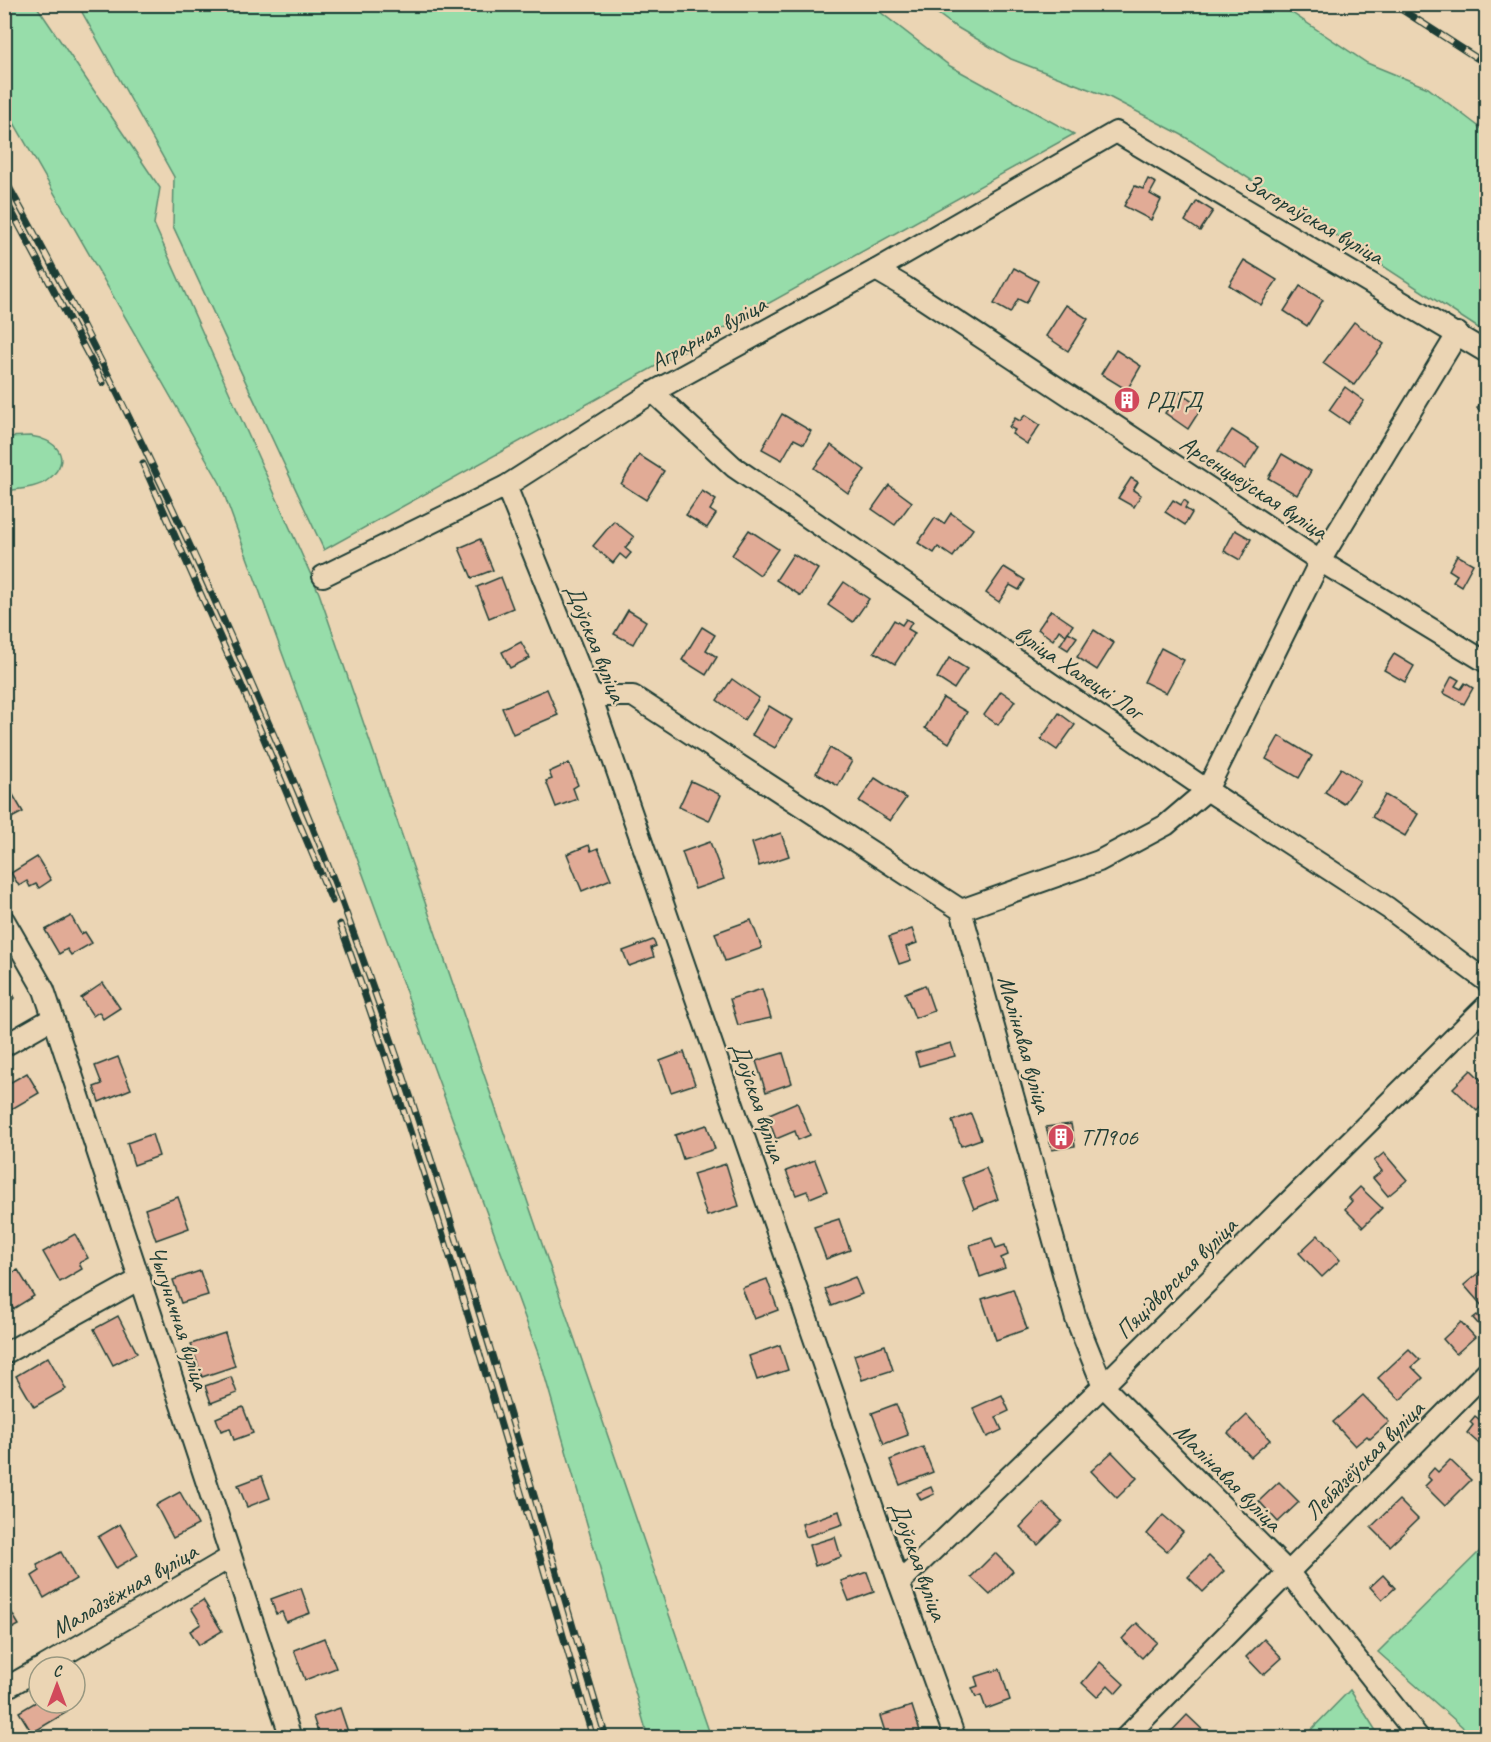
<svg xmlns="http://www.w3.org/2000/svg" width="1491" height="1742" font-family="Caveat,sans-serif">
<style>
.green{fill:#97ddaa;stroke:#5b8d6f;stroke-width:1.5}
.building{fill:#e1ab96;stroke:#1f3d34;stroke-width:1.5}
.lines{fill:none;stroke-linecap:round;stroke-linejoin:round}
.street-casing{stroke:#1f3d34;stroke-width:24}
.street{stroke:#ebd5b4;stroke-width:20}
.rail-casing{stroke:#1f3d34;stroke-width:7}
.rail{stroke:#ebd5b4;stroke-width:4.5;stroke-dasharray:14;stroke-linecap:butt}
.labels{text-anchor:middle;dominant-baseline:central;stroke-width:4.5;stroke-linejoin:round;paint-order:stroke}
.street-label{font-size:24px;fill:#1f3d34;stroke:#ebd5b4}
.poi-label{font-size:24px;fill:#1f3d34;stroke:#ebd5b4;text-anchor:start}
</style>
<rect width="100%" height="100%" fill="#ebd5b4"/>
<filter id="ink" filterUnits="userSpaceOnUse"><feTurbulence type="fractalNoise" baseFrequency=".0167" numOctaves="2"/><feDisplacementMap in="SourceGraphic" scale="12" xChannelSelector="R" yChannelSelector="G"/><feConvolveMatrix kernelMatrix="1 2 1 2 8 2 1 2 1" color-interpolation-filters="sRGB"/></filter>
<g filter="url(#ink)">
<!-- green -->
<g class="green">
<path d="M4,5H36L160,188L154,224L319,593L711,1737H648L539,1356L220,483L5,107Z"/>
<path d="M78,5H871L950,66L1074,134L324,550L173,226L174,177Z"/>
<path d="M926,5H1280L1367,63L1428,88L1486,132V333L1182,135L1109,97L1011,59L953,25Z"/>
<path d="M30,436C55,439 74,457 49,479C39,488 18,489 5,491V437Z"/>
<path d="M1486,1545V1726L1474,1737L1378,1652Z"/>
<path d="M1350,1690L1380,1737H1304Z"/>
</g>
<!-- building -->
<g class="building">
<path d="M1148,179L1156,183L1150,194L1161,200L1151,220L1124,206L1135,186L1143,189Z"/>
<path d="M1197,201L1213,211L1200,231L1185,221Z"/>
<path d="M1244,260L1277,280L1261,305L1229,285Z"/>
<path d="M1014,268L1038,281L1026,303L1018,299L1010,313L994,304Z"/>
<path d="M1300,286L1323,300L1307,326L1284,311Z"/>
<path d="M1066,305L1088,319L1068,351L1046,336Z"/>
<path d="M1354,322L1384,344L1354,385L1323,363Z"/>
<path d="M1116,350L1141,366L1127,390L1101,374Z"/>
<path d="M1345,387L1364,401L1348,423L1329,410Z"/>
<path d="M1179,392L1202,407L1188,429L1165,413Z"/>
<path d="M1486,395V415L1477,408Z"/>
<path d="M782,414L811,431L804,444L794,439L782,460L762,449Z"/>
<path d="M1025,415L1040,425L1027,444L1012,434L1015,430L1009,427L1015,418L1020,421Z"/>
<path d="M1232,430L1259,447L1245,469L1218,451Z"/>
<path d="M831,445L865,470L848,493L814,468Z"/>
<path d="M1282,454L1311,471L1297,495L1268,478Z"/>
<path d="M639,455L664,471L646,500L621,484Z"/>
<path d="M1131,478L1138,482L1133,490L1141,495L1134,507L1118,498Z"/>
<path d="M889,485L912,502L895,525L872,509Z"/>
<path d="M702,491L716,500L710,510L716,514L707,528L686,515Z"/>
<path d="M1173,500L1181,505L1184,500L1188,503L1185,508L1192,513L1185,525L1165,512Z"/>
<path d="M951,513L973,529L953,557L938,547L934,553L918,543L935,518L944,524Z"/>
<path d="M614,521L634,537L625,548L631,553L626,559L620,554L613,563L593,546Z"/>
<path d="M749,530L778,549L760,575L732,555Z"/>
<path d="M1235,530L1251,539L1240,560L1224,551Z"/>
<path d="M480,539L493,570L472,578L459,548Z"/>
<path d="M793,554L818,569L801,596L776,580Z"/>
<path d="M1457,555L1473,564L1461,586L1453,581L1457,575L1449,570Z"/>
<path d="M1004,567L1025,580L1019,590L1010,585L999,602L986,593Z"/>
<path d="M501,577L513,608L489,618L477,587Z"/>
<path d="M844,582L869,599L853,622L828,605Z"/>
<path d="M628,610L646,621L633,644L614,634Z"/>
<path d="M1051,610L1073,625L1066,635L1059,630L1053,640L1038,629Z"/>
<path d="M906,619L912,622L908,629L915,633L895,664L874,652L894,620L902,625Z"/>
<path d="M702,627L715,635L706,650L717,657L706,675L682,660Z"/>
<path d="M1094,630L1114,643L1097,670L1077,657Z"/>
<path d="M1068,632L1077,637L1068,650L1060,645Z"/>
<path d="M521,642L530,658L510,668L502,652Z"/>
<path d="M1161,648L1184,660L1166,693L1144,682Z"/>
<path d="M1394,654L1414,666L1405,682L1384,670Z"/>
<path d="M949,658L967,669L954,689L937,678Z"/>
<path d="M1452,676L1459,680L1455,686L1461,689L1465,683L1473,688L1464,704L1443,693Z"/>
<path d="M732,679L759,698L744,720L717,700Z"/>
<path d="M547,689L558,715L513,734L502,708Z"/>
<path d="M1001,691L1015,701L998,725L984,715Z"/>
<path d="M943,698L967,712L949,743L925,728Z"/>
<path d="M769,706L792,720L775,748L752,735Z"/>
<path d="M1059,713L1075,725L1057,750L1041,739Z"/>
<path d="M1279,736L1312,756L1299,778L1266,759Z"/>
<path d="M830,748L852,761L838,786L816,773Z"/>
<path d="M569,763L578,785L573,788L577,799L556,807L546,781L552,779L549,772Z"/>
<path d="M1341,768L1360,781L1344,804L1325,792Z"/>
<path d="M875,778L906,798L890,821L859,801Z"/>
<path d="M691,781L721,795L709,821L679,807Z"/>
<path d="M9,788L23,812L4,822V791Z"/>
<path d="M1385,795L1418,814L1405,836L1372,817Z"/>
<path d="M781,833L789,856L759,866L752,843Z"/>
<path d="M710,842L724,879L695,889L682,852Z"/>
<path d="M589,845L591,851L598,848L611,879L582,891L567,854Z"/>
<path d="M37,857L51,880L39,888L36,884L30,887L27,881L19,886L11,873Z"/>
<path d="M71,916L81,934L85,932L92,943L71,955L67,949L59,954L45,930Z"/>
<path d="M751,920L762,948L725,961L715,933Z"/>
<path d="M912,929L917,943L906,947L911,960L899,964L889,937Z"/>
<path d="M653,940L656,946L651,948L654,957L629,966L623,951Z"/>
<path d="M4,979L15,998L4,1004Z"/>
<path d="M103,983L120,1008L103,1019L99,1012L93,1016L81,998Z"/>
<path d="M925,985L934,1011L915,1018L905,993Z"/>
<path d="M762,989L771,1018L738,1025L730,999Z"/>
<path d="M951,1043L955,1056L919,1066L915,1053Z"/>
<path d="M684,1052L695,1084L671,1092L660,1061Z"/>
<path d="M783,1053L792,1083L766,1092L756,1061Z"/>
<path d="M118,1057L131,1089L99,1102L94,1087L102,1084L95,1066Z"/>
<path d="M1471,1070L1486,1085V1101L1477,1111L1453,1088Z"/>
<path d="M27,1073L39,1093L10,1110L4,1100V1086Z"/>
<path d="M797,1102L810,1135L798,1140L795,1131L776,1139L767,1115Z"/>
<path d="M971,1114L981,1139L961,1146L952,1121Z"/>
<path d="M1071,1124L1075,1146L1052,1150L1046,1127Z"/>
<path d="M707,1125L715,1149L683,1159L675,1135Z"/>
<path d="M152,1134L159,1156L134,1165L127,1143Z"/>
<path d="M1384,1153L1407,1180L1388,1196L1373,1178L1382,1171L1374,1161Z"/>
<path d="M815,1160L827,1191L810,1198L807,1191L796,1195L786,1171Z"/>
<path d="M726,1164L739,1206L707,1216L693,1174Z"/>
<path d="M986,1168L998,1199L974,1209L962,1178Z"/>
<path d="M1360,1187L1382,1208L1363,1227L1345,1209L1352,1201L1349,1198Z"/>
<path d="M178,1197L189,1228L156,1240L145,1209Z"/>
<path d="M839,1219L850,1250L826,1259L814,1227Z"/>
<path d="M75,1234L88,1258L79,1263L82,1269L60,1282L43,1252Z"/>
<path d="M1318,1235L1340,1260L1322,1277L1299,1253Z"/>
<path d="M992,1238L996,1248L1005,1245L1008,1255L1001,1258L1005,1268L980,1277L970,1245Z"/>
<path d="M1484,1268L1486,1271V1304L1483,1307L1464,1285Z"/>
<path d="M18,1270L34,1296L13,1309L9,1302L4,1305V1277Z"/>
<path d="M200,1271L208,1295L181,1303L173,1280Z"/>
<path d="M855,1277L862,1294L832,1306L825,1289Z"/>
<path d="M767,1279L778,1310L754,1319L742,1288Z"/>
<path d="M1013,1289L1027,1329L996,1340L982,1299Z"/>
<path d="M1477,1315L1484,1323L1480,1326L1473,1318Z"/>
<path d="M118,1316L137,1353L113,1365L94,1329Z"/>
<path d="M1461,1322L1475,1337L1456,1354L1443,1339Z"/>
<path d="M225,1333L235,1366L202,1377L191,1344Z"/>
<path d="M780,1345L788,1370L757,1380L749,1356Z"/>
<path d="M885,1345L893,1370L862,1380L854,1355Z"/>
<path d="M1409,1349L1420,1360L1412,1367L1423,1378L1400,1400L1378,1378Z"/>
<path d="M48,1357L66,1389L34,1407L16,1376Z"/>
<path d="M231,1377L237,1393L211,1403L205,1386Z"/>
<path d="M1002,1395L1009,1411L996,1417L1002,1430L987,1437L973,1408Z"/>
<path d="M1363,1395L1389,1422L1370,1439L1367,1436L1355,1446L1333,1422Z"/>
<path d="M896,1404L908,1435L884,1444L872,1413Z"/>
<path d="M243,1407L253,1433L234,1440L230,1428L221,1431L216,1418Z"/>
<path d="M1486,1412V1448L1485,1449L1467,1433L1473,1425L1470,1422L1475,1416L1480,1420Z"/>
<path d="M1247,1415L1270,1440L1251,1457L1228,1433Z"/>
<path d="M923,1447L933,1472L900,1485L890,1460Z"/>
<path d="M1112,1452L1137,1478L1117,1498L1091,1471Z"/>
<path d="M1450,1460L1471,1480L1445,1506L1425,1486L1431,1480L1427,1476L1434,1468L1438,1472Z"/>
<path d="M262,1476L270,1498L247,1507L238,1485Z"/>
<path d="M1279,1482L1299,1502L1278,1522L1259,1501Z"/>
<path d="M931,1487L934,1494L921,1500L917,1493Z"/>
<path d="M180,1492L198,1525L173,1538L156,1505Z"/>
<path d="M1399,1500L1418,1519L1390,1546L1371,1527Z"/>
<path d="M1043,1503L1062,1521L1038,1545L1020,1527Z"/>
<path d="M839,1511L843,1524L806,1537L802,1524Z"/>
<path d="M1163,1515L1183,1532L1167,1551L1147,1534Z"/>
<path d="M120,1524L138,1555L116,1568L98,1537Z"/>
<path d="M835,1537L841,1557L815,1566L809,1545Z"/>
<path d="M61,1552L76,1579L44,1598L32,1576L40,1571L37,1565Z"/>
<path d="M995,1553L1013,1571L990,1595L971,1577Z"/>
<path d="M1209,1556L1224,1571L1203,1592L1188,1577Z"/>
<path d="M867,1572L874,1592L849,1601L841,1581Z"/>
<path d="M1383,1575L1395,1588L1382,1600L1370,1587Z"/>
<path d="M301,1588L310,1613L286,1622L282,1612L276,1614L271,1599Z"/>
<path d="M4,1600L19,1625L4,1633Z"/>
<path d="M203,1600L222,1631L199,1645L190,1631L201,1624L191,1608Z"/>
<path d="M1137,1623L1157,1642L1142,1658L1122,1639Z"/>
<path d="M324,1638L336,1668L305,1680L294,1650Z"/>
<path d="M1264,1639L1282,1658L1263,1675L1246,1657Z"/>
<path d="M1100,1662L1124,1684L1116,1693L1108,1685L1097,1697L1082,1683Z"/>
<path d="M1000,1669L1010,1700L986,1709L981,1695L976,1697L972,1688L978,1686L975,1677Z"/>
<path d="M39,1700V1703H61L67,1712L32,1733L19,1712Z"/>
<path d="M912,1706L920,1731L899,1738H887L880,1716Z"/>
<path d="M340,1708L350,1738H320L313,1717Z"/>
<path d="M1187,1715L1207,1734L1204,1738H1165Z"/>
</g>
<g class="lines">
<defs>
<g id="street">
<path d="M876,270L905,287L1320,561L1486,662"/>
<path d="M653,392L734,467L1207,790L1388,908L1486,981"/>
<path d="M506,486L591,696L899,1583L955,1738"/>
<path d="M323,576L506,486L653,392L876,270L1116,132L1486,352"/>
<path d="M591,696H633L961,910L1076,1319L1103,1386L1289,1573L1419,1738"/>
<path d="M961,910L1099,861L1166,825L1207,790L1320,561L1458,333"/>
<path d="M4,920L44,990L291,1738"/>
<path d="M4,1046L53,1018"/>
<path d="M4,1354L140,1279"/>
<path d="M899,1583L1103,1386L1486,1006"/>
<path d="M43,1667L231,1557"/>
<path d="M4,1689L39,1669"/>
<path d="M1125,1738L1486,1372"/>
</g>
</defs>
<!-- street casing -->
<use href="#street" class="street-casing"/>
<!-- street -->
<use href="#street" class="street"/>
<defs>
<g id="rail">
<path d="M1393,4L1486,64"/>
<path d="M4,178C89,330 165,486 235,646C272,731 310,816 342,902C444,1176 522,1458 606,1738"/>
<path d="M4,197L103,383"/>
<path d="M143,464L243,689L332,901"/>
<path d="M340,924C435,1192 513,1465 593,1738"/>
</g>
</defs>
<!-- rail casing -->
<use href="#rail" class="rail-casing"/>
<!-- rail -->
<use href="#rail" class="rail"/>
</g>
</g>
<!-- icons -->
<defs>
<symbol id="building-disc" viewBox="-11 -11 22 22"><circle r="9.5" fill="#d1495b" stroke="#ebd5b4"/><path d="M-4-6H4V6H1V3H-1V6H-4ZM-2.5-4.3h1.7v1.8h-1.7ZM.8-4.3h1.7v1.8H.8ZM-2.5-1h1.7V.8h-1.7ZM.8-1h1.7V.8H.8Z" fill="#fff"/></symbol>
</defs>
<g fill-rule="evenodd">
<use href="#building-disc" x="1112" y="385" width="30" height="30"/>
<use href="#building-disc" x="1046" y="1122" width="30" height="30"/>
</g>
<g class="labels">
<!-- street labels -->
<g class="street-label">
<text transform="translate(1314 219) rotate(30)">Загораўская вуліца</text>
<text transform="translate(708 333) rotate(-29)">Аграрная вуліца</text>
<text transform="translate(1254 487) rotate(33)">Арсенцьеўская вуліца</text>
<text transform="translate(596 643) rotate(68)">Доўская вуліца</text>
<text transform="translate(1079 672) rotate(34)">вуліца Халецкі Лог</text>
<text transform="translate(1025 1044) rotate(74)">Малінавая вуліца</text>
<text transform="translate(759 1102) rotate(71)">Доўская вуліца</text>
<text transform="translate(1176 1278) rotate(-45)">Пяцідворская вуліца</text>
<text transform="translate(179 1318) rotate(72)">Чыгуначная вуліца</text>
<text transform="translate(1364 1460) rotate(-45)">Лебядзёўская вуліца</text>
<text transform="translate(1228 1477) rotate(45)">Малінавая вуліца</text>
<text transform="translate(919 1561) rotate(70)">Доўская вуліца</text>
<text transform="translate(124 1590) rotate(-30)">Маладзёжная вуліца</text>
</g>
<!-- poi labels -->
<g class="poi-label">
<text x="1146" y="400">РДГД</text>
<text x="1080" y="1137">ТП906</text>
</g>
</g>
<!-- margin -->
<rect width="1491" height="1742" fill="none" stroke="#ebd5b4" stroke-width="24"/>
<rect x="12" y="12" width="1467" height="1718" fill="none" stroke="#1f3d34" stroke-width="2" filter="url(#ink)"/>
<!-- north arrow -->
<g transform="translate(57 1685)"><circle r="28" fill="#ebd5b4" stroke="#999881" stroke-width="1.5"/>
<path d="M0-4.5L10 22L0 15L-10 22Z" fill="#d1495b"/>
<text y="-9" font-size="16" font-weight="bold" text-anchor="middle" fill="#1f3d34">С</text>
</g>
</svg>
